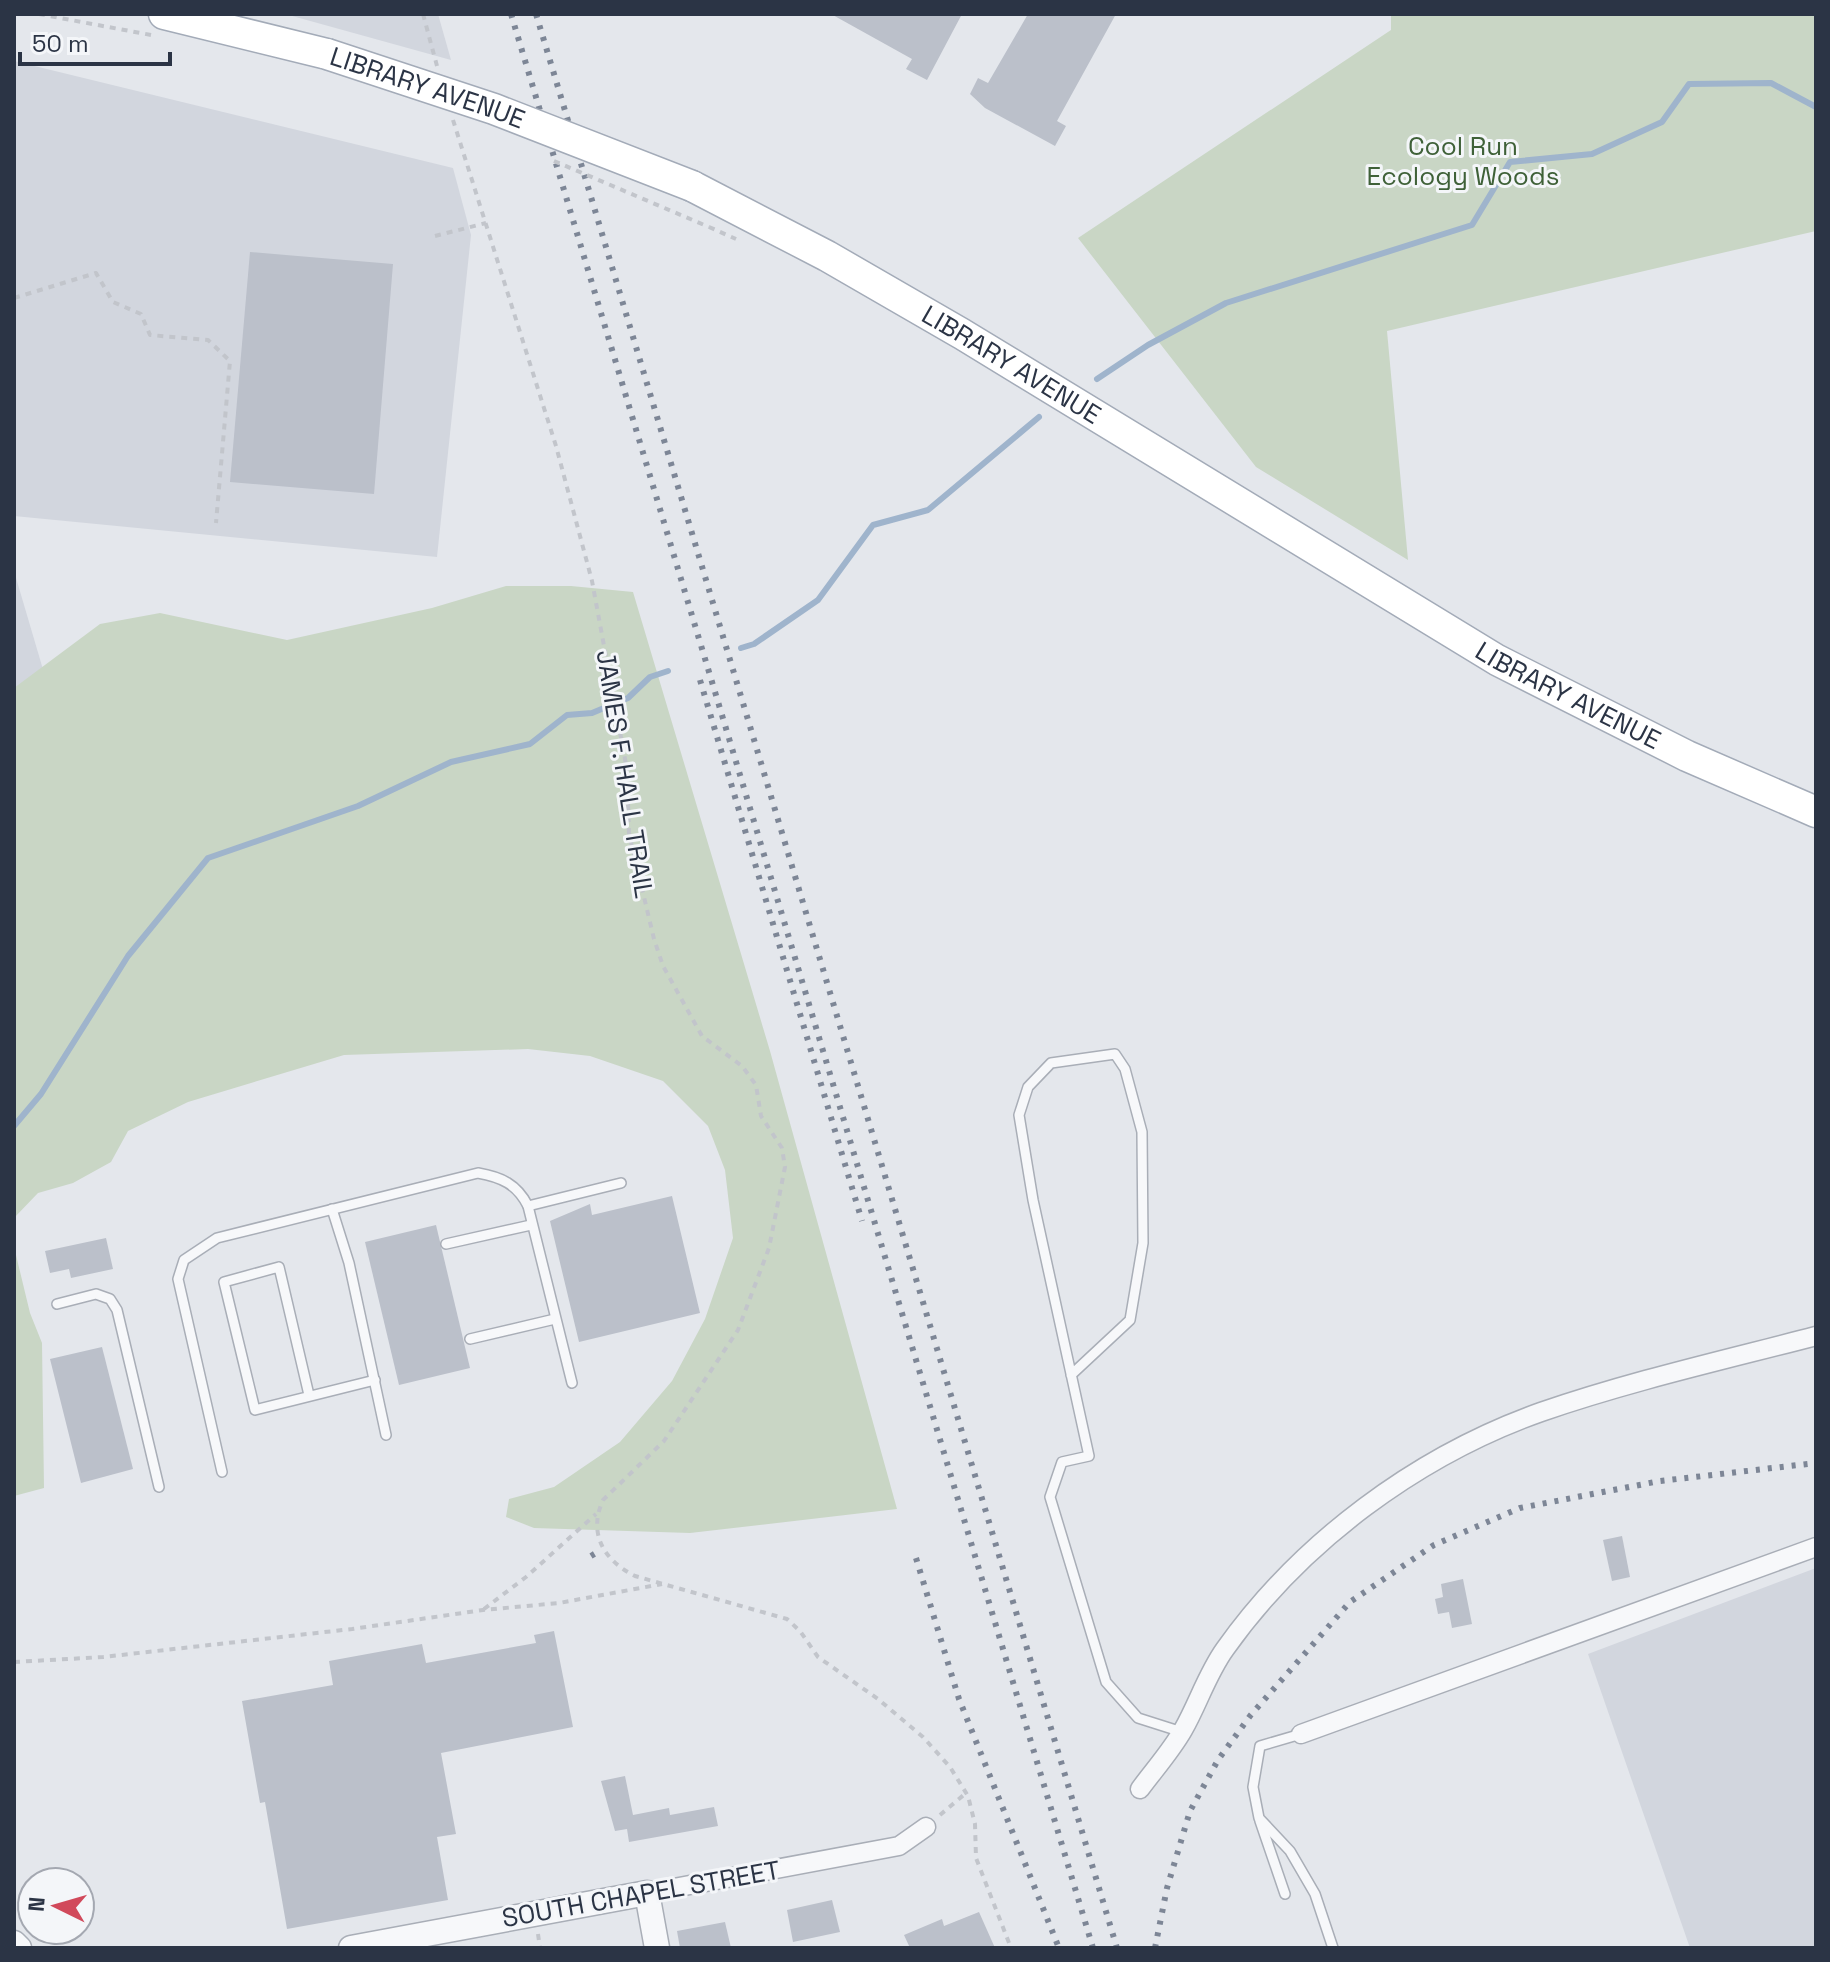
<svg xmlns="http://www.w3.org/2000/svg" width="1830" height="1962" font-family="'Space Grotesk',sans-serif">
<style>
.built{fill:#d2d6de}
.green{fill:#c9d6c5}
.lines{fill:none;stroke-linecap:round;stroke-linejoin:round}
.stream{stroke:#9fb4cc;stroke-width:6}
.building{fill:#bbc0ca}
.service-casing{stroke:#a9aeb7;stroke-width:12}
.minor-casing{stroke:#a9aeb7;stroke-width:21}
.tertiary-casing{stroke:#a9aeb7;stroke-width:27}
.primary-casing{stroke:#a3abb8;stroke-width:33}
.path{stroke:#c2c5cb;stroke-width:4;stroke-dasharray:6 6;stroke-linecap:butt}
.service{stroke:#f7f8fa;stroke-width:9}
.minor{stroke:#f7f8fa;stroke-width:18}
.tertiary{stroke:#f7f8fa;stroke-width:24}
.primary{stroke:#fff;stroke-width:30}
.rail{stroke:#7d8696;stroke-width:6;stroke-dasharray:4 8;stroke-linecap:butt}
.primary-bridge-casing{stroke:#a3abb8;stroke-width:33;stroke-linecap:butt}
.path-bridge{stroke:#c2c5cb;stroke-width:4;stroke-dasharray:6 6;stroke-linecap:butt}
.primary-bridge{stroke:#fff;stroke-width:30}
.labels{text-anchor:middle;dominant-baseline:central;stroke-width:6;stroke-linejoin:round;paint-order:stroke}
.street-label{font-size:26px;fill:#2b3445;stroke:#f4f6f9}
.park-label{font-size:26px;fill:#3f6138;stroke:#f4f6f9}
</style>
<rect width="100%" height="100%" fill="#e4e7ec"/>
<!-- built -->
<g class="built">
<path d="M285,14H438L451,60Z"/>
<path d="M14,61L453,168L471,235L437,557L14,516Z"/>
<path d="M14,571L47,683L14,692Z"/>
<path d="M1816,1568V1948H1690L1588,1654Z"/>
</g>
<!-- green -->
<g class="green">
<path d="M1391,14H1816V231L1387,331L1408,560L1256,467L1078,238L1391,30Z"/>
<path d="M506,586H571L633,592L770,1051L897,1509L690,1533L534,1528L506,1517L509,1499L554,1487L620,1442L672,1381L705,1319L733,1238L725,1170L708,1126L663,1081L590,1056L528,1049L344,1055L188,1102L128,1131L111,1162L73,1183L38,1193L14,1218V688L100,624L160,613L287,640L432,608Z"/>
<path d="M14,1228L16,1255L30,1313L42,1343L44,1488L14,1496Z"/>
</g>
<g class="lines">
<!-- stream -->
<g class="stream">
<path d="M1097,379L1148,345L1226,303L1472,225L1510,162L1592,154L1662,122L1689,84L1771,83L1816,107"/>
<path d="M741,648L754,644L818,600L873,525L928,510L1039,417"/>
<path d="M14,1126L41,1094L128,956L208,858L358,806L451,762L530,744L567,715L592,713L628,698L650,677L668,671"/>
</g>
</g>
<!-- building -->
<g class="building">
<path d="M831,14H962L927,80L906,69L912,59Z"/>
<path d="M1028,14H1116L1057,121L1066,126L1055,146L985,108L970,94L978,78L988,83Z"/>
<path d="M250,252L393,264L374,494L230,482Z"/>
<path d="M672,1196L700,1313L579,1342L550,1221L590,1204L592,1215Z"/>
<path d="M436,1225L470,1368L399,1385L365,1242Z"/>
<path d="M106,1238L113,1269L71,1278L69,1269L50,1273L45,1251Z"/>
<path d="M102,1347L133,1469L81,1483L50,1359Z"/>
<path d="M1622,1536L1630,1577L1612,1581L1603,1540Z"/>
<path d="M1463,1579L1472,1624L1452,1628L1449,1612L1438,1614L1435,1599L1443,1597L1441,1584Z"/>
<path d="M554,1631L573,1727L441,1753L456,1834L437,1837L448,1900L287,1929L265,1802L260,1803L242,1701L333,1685L329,1661L422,1644L426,1663L536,1643L534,1635Z"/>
<path d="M625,1776L633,1815L669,1808L670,1815L714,1807L718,1826L629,1842L627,1829L615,1831L601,1781Z"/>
<path d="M832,1900L840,1932L793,1942L787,1910Z"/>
<path d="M979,1912L995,1948H910L904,1935L942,1919L944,1926Z"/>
<path d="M725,1922L731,1948H680L677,1931Z"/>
</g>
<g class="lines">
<defs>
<g id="service">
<path d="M528,1206L621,1183"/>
<path d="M332,1209L349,1263L386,1435"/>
<path d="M446,1244L531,1225"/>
<path d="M57,1304L96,1294L110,1299L117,1310L159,1487"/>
<path d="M470,1339L555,1319"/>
<path d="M1071,1375L1130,1320L1143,1243L1142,1132L1125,1069L1115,1054L1051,1063L1028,1087L1019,1115L1033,1200L1089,1456L1062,1462L1050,1497L1106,1682L1138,1718L1182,1732"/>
<path d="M309,1395L279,1267L224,1282L255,1410L375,1380"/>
<path d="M222,1472L178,1279L184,1260L217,1238L478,1173C501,1177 517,1184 528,1206L572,1383"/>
<path d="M1301,1734L1260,1746L1253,1787L1259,1818L1290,1851L1315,1894L1333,1948"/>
<path d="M1260,1821L1285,1894"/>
</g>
<g id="minor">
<path d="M1301,1734L1816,1547"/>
<path d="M1140,1789C1154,1770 1171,1751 1183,1730C1198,1704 1207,1674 1225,1649C1301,1542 1417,1456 1541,1412C1631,1381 1724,1360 1816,1336"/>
<path d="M647,1893L899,1846L926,1827"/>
</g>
<g id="tertiary">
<path d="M14,1943L19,1948"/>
<path d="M351,1948L647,1893L657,1948"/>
</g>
<g id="primary">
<path d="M164,14L327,54"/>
<path id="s1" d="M692,186L827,256L962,334L1497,660L1687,756L1816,812"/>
</g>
</defs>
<!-- service casing -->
<use href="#service" class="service-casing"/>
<!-- minor casing -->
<use href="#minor" class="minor-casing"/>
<!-- tertiary casing -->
<use href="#tertiary" class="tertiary-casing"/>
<!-- primary casing -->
<use href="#primary" class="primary-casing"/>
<!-- path -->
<g class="path">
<path d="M39,14L151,35"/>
<path d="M423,14L437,66"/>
<path d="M453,120L556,446L592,581L627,770L629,834L654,939L663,966L702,1036L742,1066L756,1085L761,1116L782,1148L785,1167L769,1248L738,1330L664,1441L603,1500C588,1533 603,1560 635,1576L787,1619L800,1631L818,1657L878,1699L923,1737L950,1767L968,1796L975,1824L976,1858L1011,1948"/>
<path d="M709,227L736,239"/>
<path d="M435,236L486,223"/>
<path d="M14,298L96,273L113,302L141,314L150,335L208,340L230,361L216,523"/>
<path d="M484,1609L526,1577L596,1514"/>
<path d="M14,1662L103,1657L352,1629L483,1610L559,1603L662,1584"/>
<path d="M940,1815L966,1793"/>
<path d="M538,1934L540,1948"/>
</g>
<!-- service -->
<use href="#service" class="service"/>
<!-- minor -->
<use href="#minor" class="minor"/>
<!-- tertiary -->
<use href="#tertiary" class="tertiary"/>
<!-- primary -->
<use href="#primary" class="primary"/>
<!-- rail -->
<g class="rail">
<path d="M511,14L1093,1948"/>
<path d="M536,14L1117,1948"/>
<path d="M700,680L862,1221"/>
<path d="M591,1556L596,1553"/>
<path d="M916,1558L959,1699L1059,1948"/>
<path d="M1155,1948L1167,1888L1190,1811L1218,1760L1250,1716L1350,1602L1434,1545L1520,1508L1660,1481L1816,1463"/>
</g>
<defs>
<g id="primary-bridge">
<path id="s2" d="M327,54L494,109L692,186"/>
</g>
</defs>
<!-- primary-bridge casing -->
<use href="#primary-bridge" class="primary-bridge-casing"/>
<!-- path-bridge -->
<path class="path-bridge" d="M554,161L709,227"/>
<!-- primary-bridge -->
<use href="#primary-bridge" class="primary-bridge"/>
</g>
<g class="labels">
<!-- street labels -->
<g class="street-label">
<text stroke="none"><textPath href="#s2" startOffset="106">LIBRARY AVENUE</textPath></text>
<text stroke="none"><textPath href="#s1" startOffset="366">LIBRARY AVENUE</textPath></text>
<text stroke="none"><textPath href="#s1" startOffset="1014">LIBRARY AVENUE</textPath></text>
<text transform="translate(625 774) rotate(81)">JAMES F. HALL TRAIL</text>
<text transform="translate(641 1894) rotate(-10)">SOUTH CHAPEL STREET</text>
</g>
<!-- park labels -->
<g class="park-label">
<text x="1463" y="146">Cool Run<tspan x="1463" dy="30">Ecology Woods</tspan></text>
</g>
</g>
<!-- border -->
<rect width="1830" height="1962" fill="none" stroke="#2b3445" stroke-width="32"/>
<!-- north arrow -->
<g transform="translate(56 1906) rotate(275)"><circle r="38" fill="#f4f6f9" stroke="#a4a8b1" stroke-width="2"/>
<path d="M0-6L14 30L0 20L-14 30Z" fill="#d1495b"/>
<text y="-12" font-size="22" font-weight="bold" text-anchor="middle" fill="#2b3445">N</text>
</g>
<!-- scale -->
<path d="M20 52v12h150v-12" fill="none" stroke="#2b3445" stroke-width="4"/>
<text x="32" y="52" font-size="24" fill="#2b3445" stroke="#f4f6f9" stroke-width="6" paint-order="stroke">50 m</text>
</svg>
